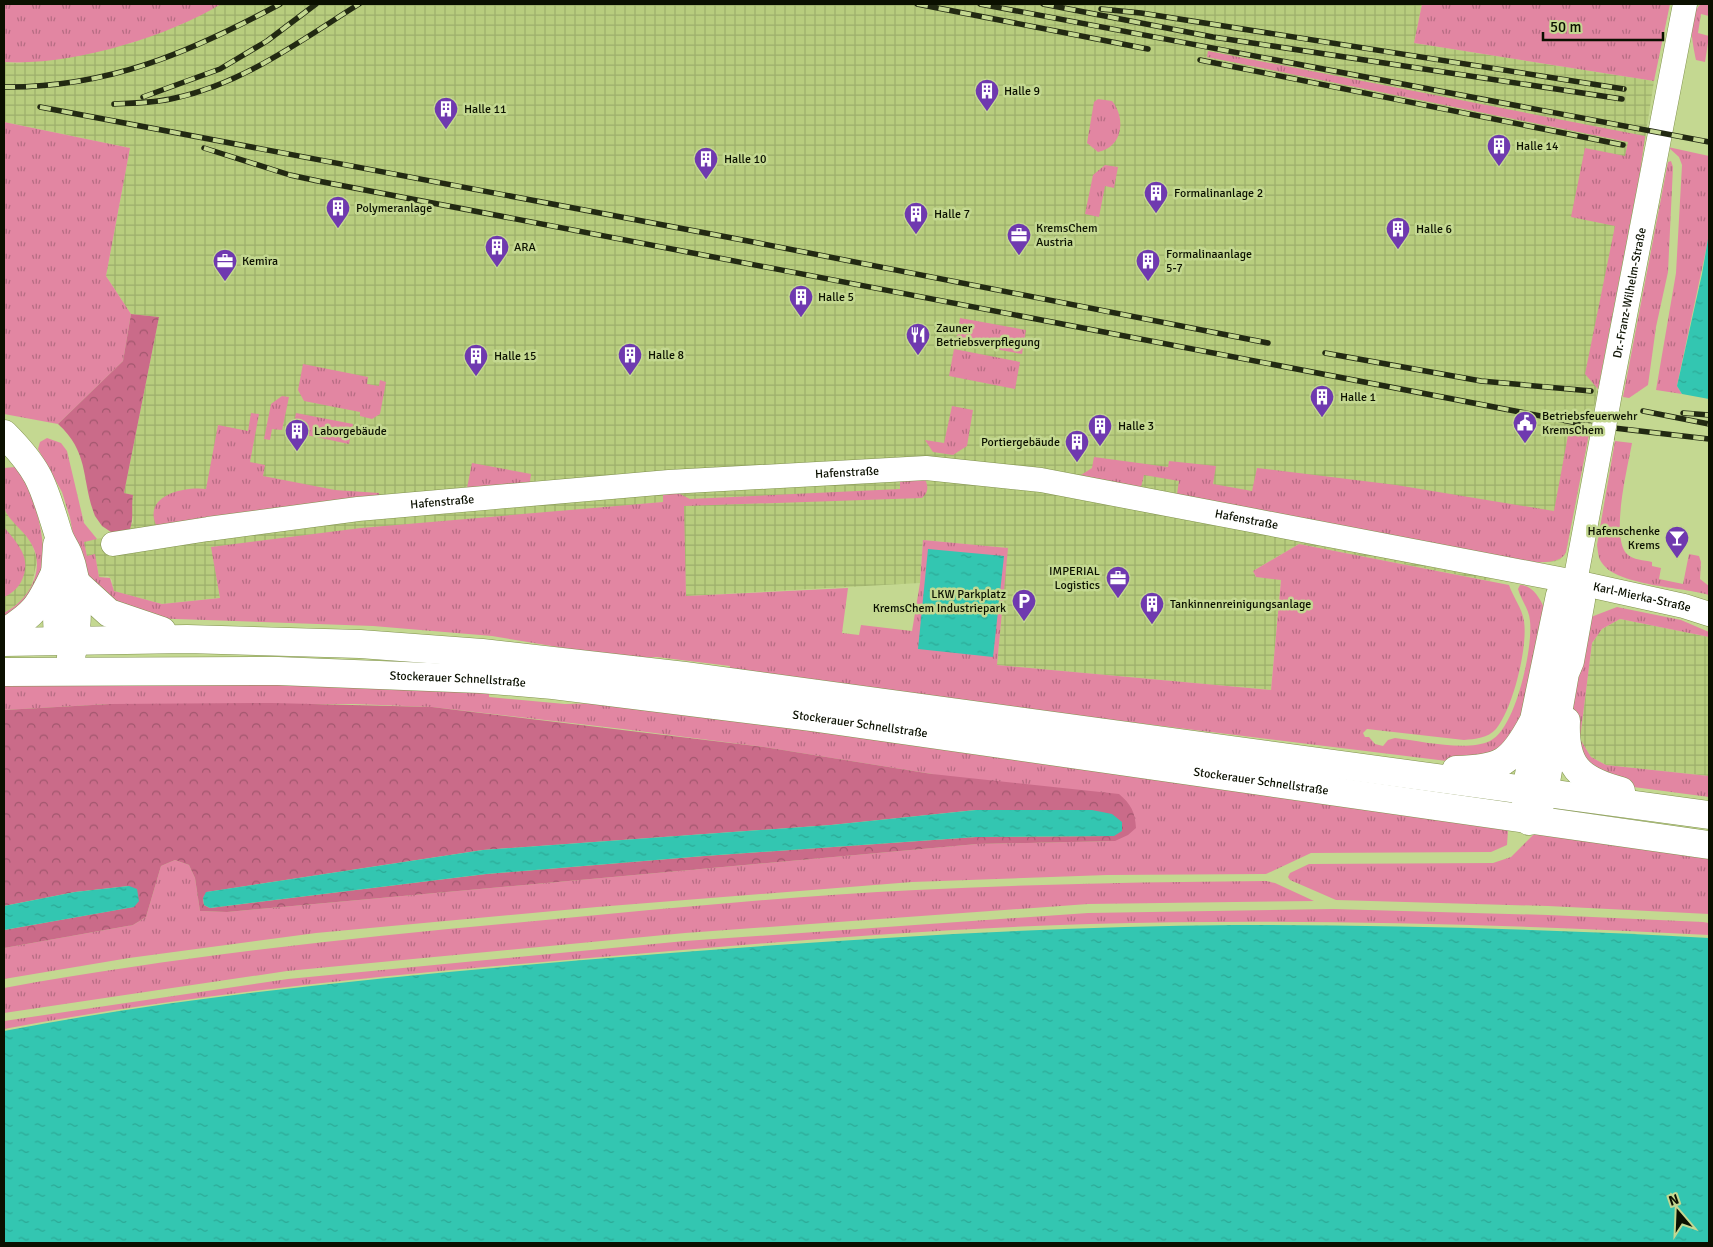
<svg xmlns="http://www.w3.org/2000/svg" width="1713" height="1247" font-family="Signika,sans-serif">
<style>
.industrial{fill:url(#industrial-grid)}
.grass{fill:url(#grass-tufts)}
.forest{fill:url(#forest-crowns);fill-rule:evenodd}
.water{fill:url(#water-ripples)}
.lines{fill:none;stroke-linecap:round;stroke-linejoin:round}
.minor-casing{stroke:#80924d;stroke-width:25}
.highway-casing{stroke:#80924d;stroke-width:29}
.minor{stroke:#fff;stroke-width:24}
.highway{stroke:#fff;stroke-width:28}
.rail-casing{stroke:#222912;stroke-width:5.5}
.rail{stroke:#c4d891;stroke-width:4;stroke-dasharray:11;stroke-linecap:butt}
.minor-bridge-casing{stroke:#80924d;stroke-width:25;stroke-linecap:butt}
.minor-bridge{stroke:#fff;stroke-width:24}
.labels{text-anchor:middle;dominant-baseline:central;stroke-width:5;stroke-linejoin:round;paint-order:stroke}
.poi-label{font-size:12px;fill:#0b1000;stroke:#c4d891;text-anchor:start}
.street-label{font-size:12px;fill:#0b1000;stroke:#c4d891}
</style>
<defs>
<pattern id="industrial-grid" width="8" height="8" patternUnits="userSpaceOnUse" patternTransform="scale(1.25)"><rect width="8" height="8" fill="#b8cd7e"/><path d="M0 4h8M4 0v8" fill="none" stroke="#9daf6b"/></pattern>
<pattern id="grass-tufts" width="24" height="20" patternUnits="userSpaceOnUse" patternTransform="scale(1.25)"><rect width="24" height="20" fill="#e286a2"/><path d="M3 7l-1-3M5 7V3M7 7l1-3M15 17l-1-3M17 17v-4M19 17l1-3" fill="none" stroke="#b56c82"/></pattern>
<pattern id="forest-crowns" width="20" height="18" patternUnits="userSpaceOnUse" patternTransform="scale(1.25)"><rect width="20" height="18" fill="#ca6b89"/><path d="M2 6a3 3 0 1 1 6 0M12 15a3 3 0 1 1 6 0" fill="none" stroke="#a2576e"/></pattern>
<pattern id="water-ripples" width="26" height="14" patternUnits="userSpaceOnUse" patternTransform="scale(1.25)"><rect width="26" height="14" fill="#33c6b1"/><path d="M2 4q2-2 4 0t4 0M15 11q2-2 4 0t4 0" fill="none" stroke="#2ca996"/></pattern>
</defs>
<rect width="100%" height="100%" fill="#c4d891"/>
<!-- industrial -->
<g class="industrial">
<path d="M221,4H1422L1414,43L1654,81L1640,172L1566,552L1560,560L1552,562H1536L1494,556L1490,581L1299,544L1253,571L1256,577L1281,579L1271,690L997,665L1007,548L923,540L920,583L686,596L683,497L663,491L664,502L212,547L220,598L162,604L113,591L112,580L108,576L99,577L95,555L87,556L84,541L124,534L133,522L131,508L133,495L124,493L159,317L131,314L106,276L130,148L4,122V62L18,63L131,43L179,25Z"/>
<path d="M4,508L31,541L37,560L31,589L19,603L4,613Z"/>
<path d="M1620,619L1709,637V776L1606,765L1591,757L1580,739L1592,643L1602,629Z"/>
</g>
<!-- grass -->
<g class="grass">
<path d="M4,4H221C165,38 70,66 4,62Z"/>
<path d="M1422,4H1670L1654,81L1414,43Z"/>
<path d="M1701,4H1709V16L1701,14L1698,33L1709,36L1705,62L1696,60C1693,44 1686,17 1701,4Z"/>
<path d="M1208,51L1645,136L1640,172L1598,389L1585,374L1615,226L1571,217L1585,148L1625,156L1628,142L1207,57Z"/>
<path d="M1098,99L1112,101C1126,118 1123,147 1098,152L1087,143L1094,102Z"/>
<path d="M4,122L130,148L106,276L131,314L123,361L58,424L4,414Z"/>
<path d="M1668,147L1709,156V236L1678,381L1677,386L1682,394L1656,390L1676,273L1682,165L1679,157Z"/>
<path d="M1671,161L1673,167L1668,272L1656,327L1648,385L1629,398L1623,397L1668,162Z"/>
<path d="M1105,165L1118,167L1114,188L1105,186L1099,217L1085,214L1093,175Z"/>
<path d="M960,318L1026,330L1022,354L956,342Z"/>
<path d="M954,349L1020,362L1015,389L949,376Z"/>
<path d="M303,364L368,377L367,384L379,386L380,380L386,382L380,414L372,419L360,416V412L304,401L298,390Z"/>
<path d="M282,396L289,397L282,430L272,429L270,440L264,439L271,404Z"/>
<path d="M952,406L973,410L967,446L953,455L933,452L925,440L944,443Z"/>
<path d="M251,413L259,414L250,462L265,465L263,476L335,490L379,493V499L161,527L156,525C143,495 185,486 206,489L218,425L248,431Z"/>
<path d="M296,413L353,424L349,444L292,432Z"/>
<path d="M1569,430L1589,434L1566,552C1558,571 1510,558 1494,556L1177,494L1179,481L1144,475L1141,487L1081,475L1092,468L1094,457L1168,467L1169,461L1216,466L1213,484L1252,491L1257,468L1396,485L1554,511Z"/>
<path d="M47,438L61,443L67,451L84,523L97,539L84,542L87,556L95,554L99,577L110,578L114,591L162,604L220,598L211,547L361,528L663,502V491L672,490L690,499L900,489V477L923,476C928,484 930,491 922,498L684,506L686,596L848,588L842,633L859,635L861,625L912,631L920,583L923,540L1008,548L997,665L1271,690L1281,580L1256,577L1253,571L1299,544L1509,585C1513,597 1522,608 1524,621C1528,647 1513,709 1496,729C1488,738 1475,739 1464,740L1367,729L1363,733L1365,737H1369L1375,744L1383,746L1388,740L1395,738C1421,741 1466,752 1490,741C1516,729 1533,647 1530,621C1529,609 1521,600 1518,589L1520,585C1532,585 1540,598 1544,608L1527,718L1512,745L1463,763L730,673V666L657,657L624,658L492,636L373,626L147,618L94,591L75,545L70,518L62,492L38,449L40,442Z"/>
<path d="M1615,441L1632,443C1628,466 1610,537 1627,554C1633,560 1644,560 1652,562V566L1661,568L1659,579L1683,584L1689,554L1699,556L1701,562L1700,579L1709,586V595C1684,587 1617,586 1602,563C1598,558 1598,551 1597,545Z"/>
<path d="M472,463L531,474L530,482L467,488Z"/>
<path d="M15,467C37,491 53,562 37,593C33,600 11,614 4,619V613C30,600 48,567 29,540C23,530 6,518 4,507C1,495 4,480 4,468Z"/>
<path d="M4,527C18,544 33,559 21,582C17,589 11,594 4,597Z"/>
<path d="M1617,607L1681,620L1709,632V637L1620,619L1602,629L1592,643L1580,739L1591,757L1606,765L1709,776V797L1626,786L1591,774L1571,718L1576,675L1591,617Z"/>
<path d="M278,684L489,692V697L565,704L604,703L691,714L1508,830L1507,845L1491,852L1311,853L1266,874L1107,875L912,882L597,907L316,933L129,958L4,979V948L133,925L146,917L161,866L175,860L189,865L195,878L200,911L227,912L977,844L1115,841L932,774L764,747L623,729L432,707L354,704H110L4,710V686Z"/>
<path d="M1534,834L1709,858V914L1548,906L1336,900L1290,880L1288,877L1290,873L1309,864L1493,863L1511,857Z"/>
<path d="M1266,881L1275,883L1314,901L1088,904L685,933L287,971L4,1013V988C180,956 357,937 535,921C662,909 789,896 916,890C1033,884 1149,882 1266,881Z"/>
<path d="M1333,909L1548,915L1703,922L1709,923V935C1503,924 1297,918 1090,924C927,929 764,943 601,957C401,974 201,992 4,1029V1021L288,979L685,941L1088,913Z"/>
</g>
<!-- forest -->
<g class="forest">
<path d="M131,314L159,317L124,493L133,495C131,507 134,518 130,529L114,534L102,526L95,516C81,480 90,453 58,424L123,361Z"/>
<path d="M272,703L432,707L764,747L932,774L1119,794C1131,804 1135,812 1136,828L1128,835L1115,841L977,844L227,912L200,911L195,878L189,865L175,860L161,866L146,917L133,925L4,948V930L133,907L129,886L75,892L4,906V710L110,704ZM976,810L1114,836L976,837L704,856L486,874L210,908L204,905L203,898L207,892L483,850L831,825Z"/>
</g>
<!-- water -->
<g class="water">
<path d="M1709,233V399L1682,394L1677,386L1702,274Z"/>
<path d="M928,549L1004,556L993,657L918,649Z"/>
<path d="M976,810H1092L1112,814L1122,822V831L1114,836L976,837L704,856L486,874L210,908L204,905L203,898L206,892L483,850L831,825Z"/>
<path d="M129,886L137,889L139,901L134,907L4,930V906L75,892Z"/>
<path d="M1234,925C1393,925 1551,929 1709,938V1243H4V1031C195,994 389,977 583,960C800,942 1016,927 1234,925Z"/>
</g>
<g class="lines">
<defs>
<g id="minor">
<path id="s1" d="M1610,393L1685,4"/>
<path id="s2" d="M113,544L208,529L358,509L669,482L926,468L1041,480L1575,582L1684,606L1709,614"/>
<path d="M1575,582L1602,438"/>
</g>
<g id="highway">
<path d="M4,434C41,471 43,485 58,533C60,541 65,547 68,554C80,584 79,626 71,657"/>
<path d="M57,545L55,574L58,639"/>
<path d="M75,582L109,613L162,631"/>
<path d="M1575,582L1581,600L1570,661L1565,673L1544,793L1539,807L1529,821C1518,784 1541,755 1534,720L1560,595Z"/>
<path d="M4,633C34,614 39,607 54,575"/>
<path d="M4,642L187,639L360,644L482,653L685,676L1709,815"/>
<path id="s3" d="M4,672L278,671L480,679L553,685L812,717L1709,845"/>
<path d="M1566,721C1564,766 1579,780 1621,791"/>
<path d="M1456,770C1501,769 1511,763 1532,724"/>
</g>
</defs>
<!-- minor casing -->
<use href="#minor" class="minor-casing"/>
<!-- highway casing -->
<use href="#highway" class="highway-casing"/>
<!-- minor -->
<use href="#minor" class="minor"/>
<!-- highway -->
<use href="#highway" class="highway"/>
<defs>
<g id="rail">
<path d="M917,4L1148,49"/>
<path d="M980,4L1709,142"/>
<path d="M1043,4L1213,37L1622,99"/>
<path d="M1101,9L1141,13L1624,89"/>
<path d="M1200,60L1623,145"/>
<path d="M4,87C108,88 191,52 280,4"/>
<path d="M143,97L220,69L267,41L316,4"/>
<path d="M114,104C134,103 155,103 175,98C244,83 300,41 359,4"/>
<path d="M40,107L748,241L1268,343"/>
<path d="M204,148L290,175L318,181L1588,425L1709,439"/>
<path d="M1325,353L1481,381L1591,391"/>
<path d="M1643,411L1709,424"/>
<path d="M1683,413L1709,415"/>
</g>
</defs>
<!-- rail casing -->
<use href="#rail" class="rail-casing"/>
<!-- rail -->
<use href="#rail" class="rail"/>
<defs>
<path id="minor-bridge" d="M1602,438L1610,393"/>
</defs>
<!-- minor-bridge casing -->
<use href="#minor-bridge" class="minor-bridge-casing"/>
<!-- minor-bridge -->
<use href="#minor-bridge" class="minor-bridge"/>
</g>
<!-- icons -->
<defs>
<symbol id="building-pin" viewBox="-11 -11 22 30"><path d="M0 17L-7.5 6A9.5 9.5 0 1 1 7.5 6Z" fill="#6f39af" stroke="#c4d891"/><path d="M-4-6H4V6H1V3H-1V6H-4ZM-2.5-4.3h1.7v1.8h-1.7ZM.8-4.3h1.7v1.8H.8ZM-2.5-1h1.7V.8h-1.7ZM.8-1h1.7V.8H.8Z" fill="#fff"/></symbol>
<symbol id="office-pin" viewBox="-11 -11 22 30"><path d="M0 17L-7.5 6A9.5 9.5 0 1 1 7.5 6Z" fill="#6f39af" stroke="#c4d891"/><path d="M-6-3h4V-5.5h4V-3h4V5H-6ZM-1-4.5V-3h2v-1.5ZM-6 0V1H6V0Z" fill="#fff"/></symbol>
<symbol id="restaurant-pin" viewBox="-11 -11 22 30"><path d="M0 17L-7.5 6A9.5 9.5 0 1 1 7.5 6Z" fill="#6f39af" stroke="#c4d891"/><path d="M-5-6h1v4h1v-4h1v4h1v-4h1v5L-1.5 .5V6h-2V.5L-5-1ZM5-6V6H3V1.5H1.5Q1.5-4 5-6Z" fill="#fff"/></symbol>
<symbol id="civic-pin" viewBox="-11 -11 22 30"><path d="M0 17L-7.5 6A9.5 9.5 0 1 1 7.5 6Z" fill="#6f39af" stroke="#c4d891"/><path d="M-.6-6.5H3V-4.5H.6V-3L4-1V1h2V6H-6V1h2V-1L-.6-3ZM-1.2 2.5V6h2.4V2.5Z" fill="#fff"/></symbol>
<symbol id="bar-pin" viewBox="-11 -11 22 30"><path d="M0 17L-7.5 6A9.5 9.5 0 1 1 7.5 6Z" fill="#6f39af" stroke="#c4d891"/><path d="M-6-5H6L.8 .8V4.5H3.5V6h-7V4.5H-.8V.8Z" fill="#fff"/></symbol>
<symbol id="parking-pin" viewBox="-11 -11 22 30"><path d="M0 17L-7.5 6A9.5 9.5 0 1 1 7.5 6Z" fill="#6f39af" stroke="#c4d891"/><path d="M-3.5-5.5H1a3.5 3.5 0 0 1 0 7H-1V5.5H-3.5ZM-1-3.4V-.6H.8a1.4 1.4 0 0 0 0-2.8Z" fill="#fff"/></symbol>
</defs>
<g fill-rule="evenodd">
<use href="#building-pin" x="973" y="77" width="28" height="38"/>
<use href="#building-pin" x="432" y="95" width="28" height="38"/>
<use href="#building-pin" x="1485" y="132" width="28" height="38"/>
<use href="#building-pin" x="692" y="145" width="28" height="38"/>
<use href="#building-pin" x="1142" y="179" width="28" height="38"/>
<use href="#building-pin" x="324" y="194" width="28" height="38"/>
<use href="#building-pin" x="902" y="200" width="28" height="38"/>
<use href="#building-pin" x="1384" y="215" width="28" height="38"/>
<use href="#office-pin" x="1005" y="221" width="28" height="38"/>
<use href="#building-pin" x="483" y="233" width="28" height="38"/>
<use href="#office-pin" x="211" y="247" width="28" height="38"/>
<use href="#building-pin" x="1134" y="247" width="28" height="38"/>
<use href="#building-pin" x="787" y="283" width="28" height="38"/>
<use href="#restaurant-pin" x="904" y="321" width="28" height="38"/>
<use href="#building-pin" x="616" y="341" width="28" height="38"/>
<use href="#building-pin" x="462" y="342" width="28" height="38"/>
<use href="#building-pin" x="1308" y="383" width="28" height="38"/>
<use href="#civic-pin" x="1511" y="409" width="28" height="38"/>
<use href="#building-pin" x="1086" y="412" width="28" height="38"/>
<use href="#building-pin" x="283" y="417" width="28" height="38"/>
<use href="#building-pin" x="1063" y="428" width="28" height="38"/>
<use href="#bar-pin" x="1663" y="524" width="28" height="38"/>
<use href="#office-pin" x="1104" y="564" width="28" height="38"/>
<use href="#parking-pin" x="1010" y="587" width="28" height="38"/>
<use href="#building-pin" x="1138" y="590" width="28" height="38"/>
</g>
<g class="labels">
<!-- poi labels -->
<g class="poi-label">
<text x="1004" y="91">Halle 9</text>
<text x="464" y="109">Halle 11</text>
<text x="1516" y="146">Halle 14</text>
<text x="724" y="159">Halle 10</text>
<text x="1174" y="193">Formalinanlage 2</text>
<text x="356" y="208">Polymeranlage</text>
<text x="934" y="214">Halle 7</text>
<text x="1036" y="228">KremsChem<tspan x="1036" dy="14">Austria</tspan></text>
<text x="1416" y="229">Halle 6</text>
<text x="514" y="247">ARA</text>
<text x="1166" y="254">Formalinaanlage<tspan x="1166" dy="14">5-7</tspan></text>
<text x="242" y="261">Kemira</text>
<text x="818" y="297">Halle 5</text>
<text x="936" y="328">Zauner<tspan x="936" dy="14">Betriebsverpflegung</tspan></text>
<text x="648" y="355">Halle 8</text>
<text x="494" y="356">Halle 15</text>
<text x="1340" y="397">Halle 1</text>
<text x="1542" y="416">Betriebsfeuerwehr<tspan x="1542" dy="14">KremsChem</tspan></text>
<text x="1118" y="426">Halle 3</text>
<text x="314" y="431">Laborgebäude</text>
<text x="1060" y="442" text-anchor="end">Portiergebäude</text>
<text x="1660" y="531" text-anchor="end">Hafenschenke<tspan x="1660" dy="14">Krems</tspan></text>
<text x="1100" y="571" text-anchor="end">IMPERIAL<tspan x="1100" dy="14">Logistics</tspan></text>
<text x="1006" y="594" text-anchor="end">LKW Parkplatz<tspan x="1006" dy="14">KremsChem Industriepark</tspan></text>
<text x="1170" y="604">Tankinnenreinigungsanlage</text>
</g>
<!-- street labels -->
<g class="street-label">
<text stroke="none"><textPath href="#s1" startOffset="102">Dr.-Franz-Wilhelm-Straße</textPath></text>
<text stroke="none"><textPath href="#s2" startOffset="738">Hafenstraße</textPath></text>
<text stroke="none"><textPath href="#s2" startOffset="332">Hafenstraße</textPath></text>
<text stroke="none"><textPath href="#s2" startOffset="1142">Hafenstraße</textPath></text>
<text stroke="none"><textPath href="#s2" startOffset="1545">Karl-Mierka-Straße</textPath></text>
<text stroke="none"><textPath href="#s3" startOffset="454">Stockerauer Schnellstraße</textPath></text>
<text stroke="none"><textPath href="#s3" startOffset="859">Stockerauer Schnellstraße</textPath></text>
<text stroke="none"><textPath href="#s3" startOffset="1264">Stockerauer Schnellstraße</textPath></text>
</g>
</g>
<!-- border -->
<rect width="1713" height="1247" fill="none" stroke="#0b1000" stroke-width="10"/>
<!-- north arrow -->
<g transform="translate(1678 1212) rotate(341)" stroke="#c4d891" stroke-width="4" paint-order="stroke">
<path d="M0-4L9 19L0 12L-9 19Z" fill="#0b1000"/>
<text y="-8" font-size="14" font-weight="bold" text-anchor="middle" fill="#0b1000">N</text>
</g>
<!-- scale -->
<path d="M1543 32v8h120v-8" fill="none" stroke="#0b1000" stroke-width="2.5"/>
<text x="1550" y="32" font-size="15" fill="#0b1000" stroke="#c4d891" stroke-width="4" paint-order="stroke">50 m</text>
</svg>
